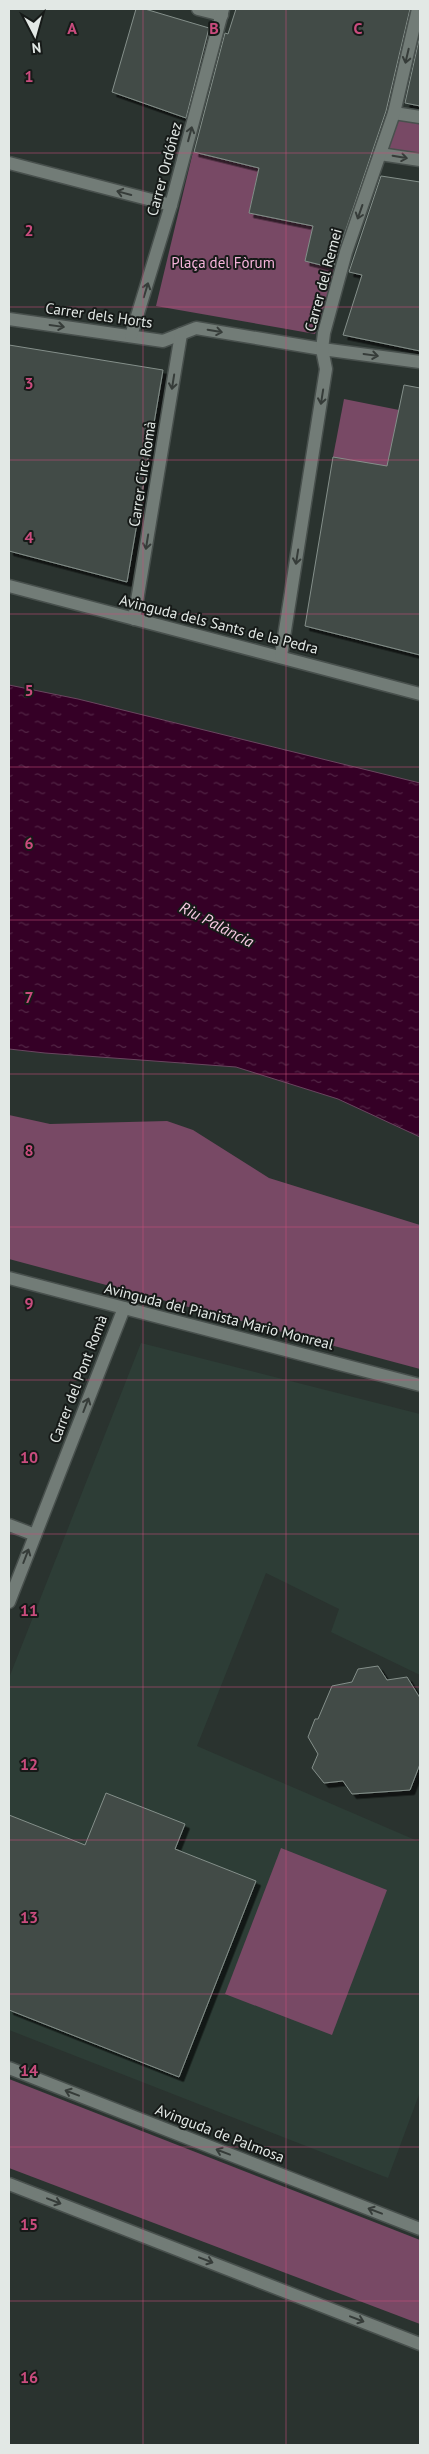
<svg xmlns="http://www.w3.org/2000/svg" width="429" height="2454" font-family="'PT Sans',sans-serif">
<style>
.built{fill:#2d3d36}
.park{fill:#784965}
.water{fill:url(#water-ripples);stroke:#69465f}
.building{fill:#424b47;stroke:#848f8a;filter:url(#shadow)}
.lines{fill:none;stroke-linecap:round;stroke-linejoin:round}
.minor-casing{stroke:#48504d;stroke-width:15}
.minor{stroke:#727c77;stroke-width:12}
.oneway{stroke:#363c39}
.grid{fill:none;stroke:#ca4c7e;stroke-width:1;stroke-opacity:0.55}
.labels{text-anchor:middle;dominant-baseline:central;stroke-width:4;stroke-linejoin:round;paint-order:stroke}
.street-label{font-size:15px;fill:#e2e8e5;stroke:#161a18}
.park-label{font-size:15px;fill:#f6b4db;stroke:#161a18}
.water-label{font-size:16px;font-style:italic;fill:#f7cae3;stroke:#161a18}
.grid-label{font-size:16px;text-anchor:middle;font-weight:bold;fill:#ca4c7e;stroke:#161a18;stroke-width:4;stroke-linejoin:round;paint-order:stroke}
</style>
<defs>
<pattern id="water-ripples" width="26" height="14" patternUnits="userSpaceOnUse" patternTransform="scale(1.25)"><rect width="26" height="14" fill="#350026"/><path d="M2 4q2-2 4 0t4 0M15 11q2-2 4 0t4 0" fill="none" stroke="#522545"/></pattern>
<filter id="shadow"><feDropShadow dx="4.5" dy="4.5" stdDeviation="0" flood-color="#0009"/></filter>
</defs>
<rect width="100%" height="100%" fill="#2a332f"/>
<!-- built -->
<path class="built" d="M141,1343L420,1414V1675L331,1632L339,1609L266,1573L197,1746L420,1842V2092L388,2178L9,2030V1678Z"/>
<!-- park -->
<g class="park">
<path d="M394,113L420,117V160L380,154Z"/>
<path d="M193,152L259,168L249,213L291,222L315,219L305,261L337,269L315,334L156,306Z"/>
<path d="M344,399L399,410L387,469L333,457Z"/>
<path d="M9,1115L50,1124L167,1121L193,1130L269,1178L420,1225V1369L9,1259Z"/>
<path d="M281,1848L387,1890L332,2035L225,1994Z"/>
<path d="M9,2079L420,2240V2324L9,2168Z"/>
</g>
<!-- water -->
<path class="water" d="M9,685L78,699L420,783V1137L338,1099L236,1067L45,1053L9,1049Z"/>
<!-- building -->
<g class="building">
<path d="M136,9H145L209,28L186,118L112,92Z"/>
<path d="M236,9H410L386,111L333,268L305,261L313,226L249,213L259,168L194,152L225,33L228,34Z"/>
<path d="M420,35V106L405,103Z"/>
<path d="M381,176L420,182V351L343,335L362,275L349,272Z"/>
<path d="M9,345L163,370L127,582L9,551Z"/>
<path d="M404,385L420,388V655L305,626L333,457L387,466Z"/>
<path d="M378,1666L387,1680L407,1677L420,1698V1764L410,1790L352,1794L343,1781L324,1783L312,1768L318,1754L308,1737L315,1719H318L332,1686L352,1682L358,1669Z"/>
<path d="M106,1793L185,1824L175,1849L256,1881L179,2077L9,2010V1815L85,1845Z"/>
</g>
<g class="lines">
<defs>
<g id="minor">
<path d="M198,9L222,15"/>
<path d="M394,113L420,117"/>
<path d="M380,154L420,160"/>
<path d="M9,163L171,205"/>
<path d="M9,319L163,341L196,328L322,349L420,362"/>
<path d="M131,336L171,205L223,9"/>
<path d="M9,586L420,694"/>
<path d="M134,619L181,334"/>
<path d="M281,656L326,369L322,349L324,333L346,252L394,113L418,9"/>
<path d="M9,1278L420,1385"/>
<path d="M9,1525L35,1535"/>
<path d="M9,1602L124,1308"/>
<path d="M9,2068L420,2229"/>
<path d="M9,2184L420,2344"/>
</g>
</defs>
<!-- minor casing -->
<use href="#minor" class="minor-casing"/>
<!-- minor -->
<use href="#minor" class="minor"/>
</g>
<!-- one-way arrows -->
<defs><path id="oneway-shaft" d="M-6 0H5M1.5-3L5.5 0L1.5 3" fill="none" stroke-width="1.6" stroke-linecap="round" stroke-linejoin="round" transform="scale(1.25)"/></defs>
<g class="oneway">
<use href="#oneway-shaft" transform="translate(407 56) rotate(103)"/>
<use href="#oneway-shaft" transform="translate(190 134) rotate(-75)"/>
<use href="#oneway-shaft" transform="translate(400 157) rotate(10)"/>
<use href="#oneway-shaft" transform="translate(124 193) rotate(-165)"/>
<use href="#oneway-shaft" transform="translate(360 212) rotate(109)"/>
<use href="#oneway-shaft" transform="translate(146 290) rotate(-73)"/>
<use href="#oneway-shaft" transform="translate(57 326) rotate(8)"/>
<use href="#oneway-shaft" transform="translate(215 331) rotate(10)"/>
<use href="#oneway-shaft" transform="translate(371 355) rotate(8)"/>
<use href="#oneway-shaft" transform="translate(173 382) rotate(99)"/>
<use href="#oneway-shaft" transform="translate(322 397) rotate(99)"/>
<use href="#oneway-shaft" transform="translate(147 542) rotate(99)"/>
<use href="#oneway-shaft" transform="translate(297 557) rotate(99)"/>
<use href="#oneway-shaft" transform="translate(86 1405) rotate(-69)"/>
<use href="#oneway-shaft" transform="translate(26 1556) rotate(-69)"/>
<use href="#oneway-shaft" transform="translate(72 2093) rotate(-159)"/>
<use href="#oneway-shaft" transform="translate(223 2152) rotate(-159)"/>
<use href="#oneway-shaft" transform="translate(54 2201) rotate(21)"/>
<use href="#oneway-shaft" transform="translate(375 2211) rotate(-159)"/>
<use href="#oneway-shaft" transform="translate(206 2260) rotate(21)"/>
<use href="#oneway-shaft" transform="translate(357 2319) rotate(21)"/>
</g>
<!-- grid -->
<path class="grid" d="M143,9V2445M286,9V2445M9,153H420M9,307H420M9,460H420M9,614H420M9,767H420M9,920H420M9,1074H420M9,1227H420M9,1380H420M9,1534H420M9,1687H420M9,1840H420M9,1994H420M9,2147H420M9,2301H420"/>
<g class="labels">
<!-- street labels -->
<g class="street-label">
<text transform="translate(164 169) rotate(-75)">Carrer Ordóñez</text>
<text transform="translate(323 280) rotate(-75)">Carrer del Remei</text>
<text transform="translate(99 315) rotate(8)">Carrer dels Horts</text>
<text transform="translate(142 474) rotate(-81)">Carrer Circ Romà</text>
<text transform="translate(219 624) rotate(14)">Avinguda dels Sants de la Pedra</text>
<text transform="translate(219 1316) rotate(14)">Avinguda del Pianista Mario Monreal</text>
<text transform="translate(78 1379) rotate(-69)">Carrer del Pont Romà</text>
<text transform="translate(220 2133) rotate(21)">Avinguda de Palmosa</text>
</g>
<!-- park labels -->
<g class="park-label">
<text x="223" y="262">Plaça del Fòrum</text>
</g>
<!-- water labels -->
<g class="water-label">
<text transform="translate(217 924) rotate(27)">Riu Palància</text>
</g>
</g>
<g class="grid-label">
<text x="72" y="34">A</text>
<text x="214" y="34">B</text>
<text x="358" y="34">C</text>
<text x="29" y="82">1</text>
<text x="29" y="236">2</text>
<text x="29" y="389">3</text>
<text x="29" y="543">4</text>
<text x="29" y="696">5</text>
<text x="29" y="849">6</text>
<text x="29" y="1003">7</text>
<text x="29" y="1156">8</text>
<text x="29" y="1309">9</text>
<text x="29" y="1463">10</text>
<text x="29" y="1616">11</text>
<text x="29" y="1770">12</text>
<text x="29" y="1923">13</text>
<text x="29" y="2076">14</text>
<text x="29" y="2230">15</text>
<text x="29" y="2383">16</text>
</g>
<!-- border -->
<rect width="429" height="2454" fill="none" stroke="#e2e8e5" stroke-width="20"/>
<!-- north arrow -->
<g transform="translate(35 35) rotate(174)" stroke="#161a18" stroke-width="4" paint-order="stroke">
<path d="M0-4L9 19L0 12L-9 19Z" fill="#e2e8e5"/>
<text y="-8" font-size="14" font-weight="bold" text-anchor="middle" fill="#e2e8e5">N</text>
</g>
</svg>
